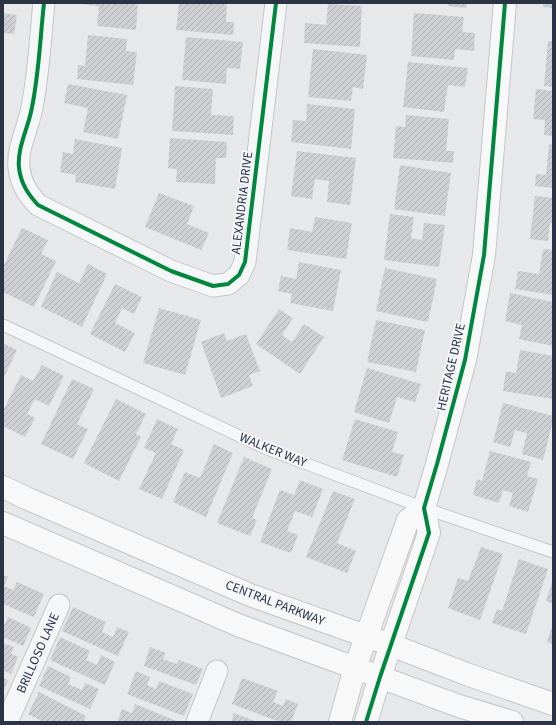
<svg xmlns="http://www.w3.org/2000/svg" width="556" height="725" font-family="'Source Sans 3',sans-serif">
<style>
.building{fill:url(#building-hatch)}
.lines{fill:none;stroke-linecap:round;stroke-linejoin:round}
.lane-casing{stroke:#c4c6c8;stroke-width:13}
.street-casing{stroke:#c4c6c8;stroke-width:23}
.secondary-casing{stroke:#c4c6c8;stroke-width:24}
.lane{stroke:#f5f6f7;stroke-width:11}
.street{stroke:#f5f6f7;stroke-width:21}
.secondary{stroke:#f8f8f8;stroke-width:22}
.cycleway-casing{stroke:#f4f6f9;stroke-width:6}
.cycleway{stroke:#00873e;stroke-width:4}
.labels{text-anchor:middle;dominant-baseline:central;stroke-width:4;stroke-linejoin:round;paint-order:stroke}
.street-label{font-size:13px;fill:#2b3445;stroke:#f4f6f9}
</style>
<defs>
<pattern id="building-hatch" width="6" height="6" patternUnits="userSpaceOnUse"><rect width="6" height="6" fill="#ced0d3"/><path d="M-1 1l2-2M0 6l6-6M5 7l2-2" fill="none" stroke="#b1b3b6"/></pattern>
</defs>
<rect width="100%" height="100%" fill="#e6e8ea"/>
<!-- building -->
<g class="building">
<path d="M81,3H138L136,30L97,26L99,6L81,4Z"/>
<path d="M179,3H227L226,22H234L233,35L176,30Z"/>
<path d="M448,3H467L466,8L448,6Z"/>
<path d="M543,3H553V8L543,7Z"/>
<path d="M328,4L362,6L360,47L304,43L305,23L326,25Z"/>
<path d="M3,13L17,15L14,34L3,33Z"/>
<path d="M414,13L464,17L462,32L475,33L474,51L455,49L454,60L411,56Z"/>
<path d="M88,35L127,39L126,51L137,52L133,85L77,79L78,65L85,66Z"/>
<path d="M186,37L243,42L240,69L227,68L226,84L182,80Z"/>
<path d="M548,41H553V87L544,86Z"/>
<path d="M313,49L367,55L363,89L353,87L351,101L308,97Z"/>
<path d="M408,62L468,68L465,87L448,85L444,112L403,107Z"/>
<path d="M68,84L127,95L118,139L83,132L88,108L64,103Z"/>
<path d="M175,86L213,89L211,115L234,116L233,135L172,131Z"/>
<path d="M536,89L553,91V136L544,135L545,120L533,119Z"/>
<path d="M307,104L355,109L351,149L291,142L293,120L306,121Z"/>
<path d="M406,115L449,119L446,151H454L453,163L393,158L396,126L405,127Z"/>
<path d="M170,138L227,142L226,158H216L215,184L176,182L177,169L168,168Z"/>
<path d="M75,139L122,148L115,189L75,182L76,175L60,172L63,152L73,154Z"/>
<path d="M549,144L553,145V188L535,186L536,174L546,175Z"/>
<path d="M297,151L356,158L350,205L327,202L329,181L315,179L312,199L291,196Z"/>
<path d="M400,165L451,173L445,216L394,209Z"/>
<path d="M159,193L194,206L187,224L209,233L201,250L145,227Z"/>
<path d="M535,196L553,198V223H550L548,241L530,239Z"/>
<path d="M390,214L414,217L411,238L422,240L424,223L445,225L439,267L384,260Z"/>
<path d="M315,217L352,223L346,259L287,250L290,228L312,232Z"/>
<path d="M22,228L48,240L41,254L56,261L34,307L3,292V267Z"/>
<path d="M543,249L553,250V295L515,289L518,271L539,274Z"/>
<path d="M299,262L341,270L333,311L290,303L292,294L278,291L281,276L296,279Z"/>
<path d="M88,264L107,274L82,327L41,307L57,272L79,283Z"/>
<path d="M385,268L437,279L428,322L376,311Z"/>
<path d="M115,284L142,297L134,314L122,308L115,323L135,333L125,352L90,334Z"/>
<path d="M510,293L553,302V346L519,339L522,325L505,321Z"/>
<path d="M159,308L201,320L185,375L143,363Z"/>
<path d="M279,309L293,318L282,335L292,342L304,324L324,337L300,374L256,344Z"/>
<path d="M376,320L425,330L416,372L367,362Z"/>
<path d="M224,333L227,341L246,334L260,371L249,375L253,386L221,398L201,342Z"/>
<path d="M3,343L17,350L3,379Z"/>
<path d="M520,350L553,356V399L503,391L506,371L516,373Z"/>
<path d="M42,365L64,376L49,406L35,399L27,414L35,418L25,437L3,426V411L21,375L33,381Z"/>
<path d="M367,368L421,384L415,402L397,397L389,423L354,412Z"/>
<path d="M72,379L94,389L77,424L88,429L73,459L41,444Z"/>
<path d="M116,399L146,414L136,434L141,437L119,481L84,463Z"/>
<path d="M503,403L553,416V421L543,460L522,454L527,433L515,430L510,447L493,442Z"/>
<path d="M157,419L178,429L171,444L184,450L162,499L139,489L156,453L144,448Z"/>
<path d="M355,419L398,432L392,452L404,455L397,477L342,460Z"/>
<path d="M214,444L233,453L206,517L173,502L185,472L200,478Z"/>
<path d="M490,451L531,462L527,476L538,479L528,512L509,506L513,493L503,490L499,503L473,495L477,479L482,481Z"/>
<path d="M244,457L272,469L252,518L257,520L250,536L217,523Z"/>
<path d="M300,480L323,489L312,517L295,511L287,531L298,535L291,553L260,542L280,490L294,495Z"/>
<path d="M333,491L355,499L337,543L356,551L347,573L306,557Z"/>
<path d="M481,547L503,554L480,620L448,608L458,578L468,581Z"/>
<path d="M519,559L548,569L526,634L492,623L497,609L502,611Z"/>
<path d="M3,575L8,577L4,586L13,590L17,582L44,594L34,617L3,604Z"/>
<path d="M553,579V604L546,601Z"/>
<path d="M73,607L106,622L102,632L113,637L117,627L129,632L118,656L62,631Z"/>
<path d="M8,617L31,628L23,646L3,637V623L5,624Z"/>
<path d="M553,624V644L547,642Z"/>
<path d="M60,637L90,651L86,660L97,665L101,655L115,662L105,685L50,660Z"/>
<path d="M3,643L14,647L11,654L18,657L11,674L3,670Z"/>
<path d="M150,647L166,653L163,659L177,664L179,660L203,669L196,685L144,666Z"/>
<path d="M48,666L71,677L68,684L82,690L85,683L99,689L90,709L39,686Z"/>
<path d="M136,671L150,677L147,685L156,689L159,681L193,694L184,716L127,694Z"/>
<path d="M3,678L8,680L3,692Z"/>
<path d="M242,678L278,691L273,702L283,706L286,699L298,704L291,722H280L232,704Z"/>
<path d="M39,692L86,716L83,722H66L62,720L60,722H44L28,714Z"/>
<path d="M135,704L179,722H122L118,720L122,709L132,713Z"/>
<path d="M234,713L257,722H231Z"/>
</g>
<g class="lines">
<defs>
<path id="lane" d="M3,325L267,449L424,508L553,552"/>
<g id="street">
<path d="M44,3C40,39 39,76 31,112C27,130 17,149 19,168C21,184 28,194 38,205L171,271L213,286L228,284L239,275L245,262L276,3"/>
<path d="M7,722L59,605"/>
<path d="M197,722L217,671"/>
</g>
<g id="secondary">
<path d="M3,487L26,498L250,595L391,645L469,675L553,704"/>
<path d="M3,523L238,625L459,706L512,722"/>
<path d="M340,722L355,668L408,520L424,508"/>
<path d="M366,722L380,677L429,533L424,508L437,464L465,360L484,255L505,3"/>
</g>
</defs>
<!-- lane casing -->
<use href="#lane" class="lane-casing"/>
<!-- street casing -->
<use href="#street" class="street-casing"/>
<!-- secondary casing -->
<use href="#secondary" class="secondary-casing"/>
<!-- lane -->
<use href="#lane" class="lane"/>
<!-- street -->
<use href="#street" class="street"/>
<!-- secondary -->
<use href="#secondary" class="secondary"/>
<defs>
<g id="cycleway">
<path d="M44,3C40,39 39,76 31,112C27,130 17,149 19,168C21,184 28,194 38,205L171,271L213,286L228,284L239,275L245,262L276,3"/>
<path d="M366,722L380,677L429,533L424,508L437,464L465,360L484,255L505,3"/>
</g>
</defs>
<!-- cycleway casing -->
<use href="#cycleway" class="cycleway-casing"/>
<!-- cycleway -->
<use href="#cycleway" class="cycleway"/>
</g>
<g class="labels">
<!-- street labels -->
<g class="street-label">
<text transform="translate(242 203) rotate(-83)">ALEXANDRIA DRIVE</text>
<text transform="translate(451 367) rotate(-77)">HERITAGE DRIVE</text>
<text transform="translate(273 450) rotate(22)">WALKER WAY</text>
<text transform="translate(275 603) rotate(21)">CENTRAL PARKWAY</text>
<text transform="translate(38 653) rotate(-66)">BRILLOSO LANE</text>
</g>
</g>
<!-- border -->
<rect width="556" height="725" fill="none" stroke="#2b3445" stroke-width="8"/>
</svg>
